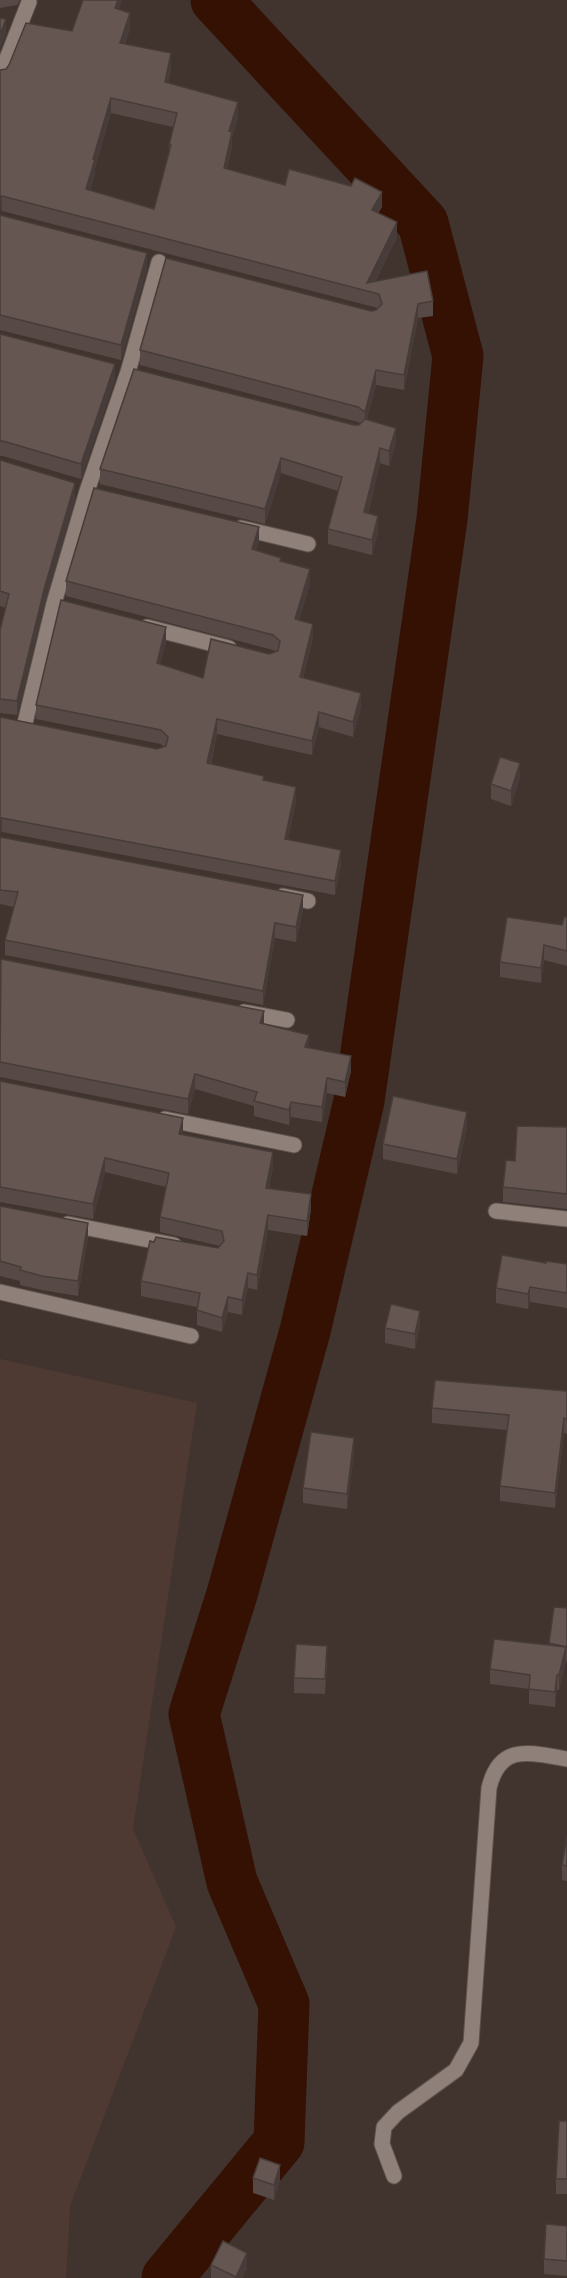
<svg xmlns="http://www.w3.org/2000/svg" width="567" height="2278" font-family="Literata,serif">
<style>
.built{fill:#4f3a33}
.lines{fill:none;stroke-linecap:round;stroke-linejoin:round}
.river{stroke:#341103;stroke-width:51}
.street-casing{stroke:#5d524e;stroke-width:17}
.street{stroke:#90807a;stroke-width:15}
.wall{fill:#574a46;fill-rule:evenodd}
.shaded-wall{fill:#473c39}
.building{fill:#655651;stroke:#473c39;stroke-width:1.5;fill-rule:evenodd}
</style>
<rect width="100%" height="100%" fill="#41342e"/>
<!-- built -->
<path class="built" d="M0,1359L197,1403L133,1829L176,1927L70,2206L66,2278H0Z"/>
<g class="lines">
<!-- river -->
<path class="river" d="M167,2278L279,2142L284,2004L232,1882L194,1714L232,1594L305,1331L359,1101L442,519L458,356L423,223L216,0"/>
<defs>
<g id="street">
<path d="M0,76L29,2"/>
<path d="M241,528L308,544"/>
<path d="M147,627L229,648"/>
<path d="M24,727L54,603L87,491L128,372L159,262"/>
<path d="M283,896L308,901"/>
<path d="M244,1012L287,1020"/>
<path d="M165,1119L294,1145"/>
<path d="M496,1211L567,1219"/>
<path d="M68,1224L174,1245"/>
<path d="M0,1292L191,1336"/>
<path d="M394,2176L382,2144L384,2127L398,2112L456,2070L471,2043L489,1788C500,1742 531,1753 567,1759"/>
</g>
</defs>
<!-- street casing -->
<use href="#street" class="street-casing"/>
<!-- street -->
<use href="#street" class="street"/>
</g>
<!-- wall -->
<g class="wall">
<path d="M0,0H20L17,5L0,8Z"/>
<path d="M119,10L130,28L125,44L171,68L168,83L238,117L232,138V147L227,169L285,185L382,207L378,213L397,237L375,282L433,301V316L418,318L404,390L376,385L367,419L396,443L389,466L380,463L368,513L378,531L372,555L328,544V529L338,491L281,473L265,524L100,484V469L359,425L361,424L358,422L140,365V350L376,310L378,308L2,211H0L6,69L72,31ZM111,113L173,127L169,145V154L154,209L90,190L95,174V168Z"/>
<path d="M0,215L147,268L121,360L0,330Z"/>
<path d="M0,334L115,379L81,479L3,456H0Z"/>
<path d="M0,460L75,498L45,601L17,715L0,713V630L6,608L0,606Z"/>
<path d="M259,542L256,550L281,561L310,584L299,620L313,638L303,678L361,707L353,737L319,727L312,755L217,734L211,764L264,781L296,802L288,839L341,864L335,895L2,832L0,717L157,749L163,747L161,744L36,719V705L166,642L160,664L203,678L276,652L273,650L66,596V581Z"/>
<path d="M520,778L511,806L491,799V784Z"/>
<path d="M0,837L303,910L296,942L275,938L263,1005L5,955V940L14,907L0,904Z"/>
<path d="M567,917V966L544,960L541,983L500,977V962L562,925Z"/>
<path d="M0,963L264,1024L351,1071L345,1097L327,1093L322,1122L291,1117L289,1125L254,1116V1106L195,1089L188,1114L0,1077Z"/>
<path d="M0,1081L183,1133V1134L273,1167L269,1188L311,1209L307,1236L268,1230L257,1290L248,1288L242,1315L228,1312L222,1332L197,1325V1307L141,1296V1281L218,1248L220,1246L160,1232V1217L166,1187L105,1172L93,1219L0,1202Z"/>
<path d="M467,1127L457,1174L383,1159V1144Z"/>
<path d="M567,1127V1209L503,1202V1187L515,1161Z"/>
<path d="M0,1206L88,1238L78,1296L42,1290L20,1285V1281L0,1276Z"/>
<path d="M546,1263L567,1264V1308L530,1302L528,1309L496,1303V1288Z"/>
<path d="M420,1326L415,1349L385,1343V1328Z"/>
<path d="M567,1391V1434L564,1433L555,1508L500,1501V1486L507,1430L432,1423V1408Z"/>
<path d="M354,1452L347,1509L303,1503V1488Z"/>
<path d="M554,1607L567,1608V1662L566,1661L559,1690H557L555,1707L529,1704V1689L490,1684V1669L549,1645Z"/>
<path d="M327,1661L325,1694L294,1693V1678Z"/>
<path d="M567,1836V1881L562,1880V1865Z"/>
<path d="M567,2121V2194H556V2179Z"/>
<path d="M253,2178L280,2180L274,2200L253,2193Z"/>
<path d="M567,2226V2276L544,2274V2259Z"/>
<path d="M211,2265L247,2268L242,2278H211Z"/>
</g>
<!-- shaded-wall -->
<g class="shaded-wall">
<path d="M118,0H122L115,23V8Z"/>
<path d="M130,13V28L120,57V43Z"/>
<path d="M6,19V34L0,49V35Z"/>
<path d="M171,53V68L165,97V82Z"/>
<path d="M111,98V113L95,168V174L86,204V189L93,159Z"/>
<path d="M238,102V117L232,138V147L224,182V168L229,131Z"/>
<path d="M382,192V207L372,225V210Z"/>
<path d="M2,196V211H0V197Z"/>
<path d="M397,222V237L370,291L367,283Z"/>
<path d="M147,253V268L121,360V345Z"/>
<path d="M418,304V318L404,390V375Z"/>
<path d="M115,364V379L81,479V464Z"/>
<path d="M376,370V385L365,427V412Z"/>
<path d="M396,428V443L389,466V451Z"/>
<path d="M380,448V463L364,527V512Z"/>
<path d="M281,458V473L265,524V509Z"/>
<path d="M75,483V498L45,601L17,715V701L45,586Z"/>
<path d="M378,516V531L372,555V540Z"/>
<path d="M259,527V542L252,564V549Z"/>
<path d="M310,569V584L295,634V619Z"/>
<path d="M313,624V638L300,692V677Z"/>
<path d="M166,627V642L157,678V663Z"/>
<path d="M361,693V707L353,737V722Z"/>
<path d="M319,712V727L312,755V741Z"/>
<path d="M217,719V734L207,778V763Z"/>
<path d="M520,763V778L511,806V791Z"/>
<path d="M296,787V802L285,853V839Z"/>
<path d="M0,818H2V832L0,833Z"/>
<path d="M341,850V864L335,895V881Z"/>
<path d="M303,895V910L296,942V927Z"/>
<path d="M275,923V938L263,1005V991Z"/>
<path d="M544,945V960L541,983V968Z"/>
<path d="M264,1011V1025L260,1023Z"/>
<path d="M309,1035V1050L305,1047Z"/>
<path d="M351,1056V1071L345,1097V1082Z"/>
<path d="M195,1074V1089L188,1114V1099Z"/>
<path d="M327,1078V1093L322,1122V1107Z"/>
<path d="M291,1102V1117L289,1125V1110Z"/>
<path d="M467,1112V1127L457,1174V1159Z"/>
<path d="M183,1118V1133L179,1148V1134Z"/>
<path d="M273,1152V1167L266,1202V1188Z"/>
<path d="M105,1158V1172L93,1219V1204Z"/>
<path d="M311,1194V1209L307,1236V1221Z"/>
<path d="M268,1215V1230L257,1290V1275Z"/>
<path d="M88,1223V1238L78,1296V1281Z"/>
<path d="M248,1273V1288L242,1315V1300Z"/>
<path d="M530,1287V1302L528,1309V1294Z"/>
<path d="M228,1297V1312L222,1332V1318Z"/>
<path d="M420,1311V1326L415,1349V1334Z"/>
<path d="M564,1418V1433L555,1508V1493Z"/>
<path d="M354,1438V1452L347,1509V1494Z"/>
<path d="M566,1647V1662L559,1690V1675Z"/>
<path d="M557,1675V1690L555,1707V1692Z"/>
<path d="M280,2165V2180L274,2200V2185Z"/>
<path d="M247,2253V2268L242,2278H236Z"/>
</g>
<!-- building -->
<g class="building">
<path d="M83,0H118L115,8L130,13L120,43L171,53L165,82L238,102L229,131L232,132L224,168L285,185L289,169L351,186L355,178L382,192L372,210L397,222L367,283L427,271L433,301L418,304L404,375L376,370L365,412L358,407L140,350L166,258L371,311L376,310L382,304L379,294L2,196L0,197V70L6,69L9,65L26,23L72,31ZM111,98L177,113L169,145H171L154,209L86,189L95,159H93Z"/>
<path d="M0,18L6,19L0,35Z"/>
<path d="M0,215L147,253L121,345L0,315Z"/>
<path d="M0,334L115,364L81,464L3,441H0Z"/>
<path d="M134,369L354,425H359L365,419L396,428L389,451L380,448L364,512L378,516L372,540L328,529L342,477L281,458L265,509L100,469Z"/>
<path d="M0,460L75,483L45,586L17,701L0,699V630L9,594L0,591Z"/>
<path d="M94,488L259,527L252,549L281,558L280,561L310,569L295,619L313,624L300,677L361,693L353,722L319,712L312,741L217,719L207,763L264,776L263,780L296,787L285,839L341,850L335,881L2,818H0V717L157,749L166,746L168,737L161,730L36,705L61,600L166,627L157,663L203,678L211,639L269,654L278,651L280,641L273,635L66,581Z"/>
<path d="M500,757L520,763L511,791L491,784Z"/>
<path d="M0,837L303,895L296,927L275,923L263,991L5,940L18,892L0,890Z"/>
<path d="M507,917L562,925L564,917H567V951L544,945L541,968L500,962Z"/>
<path d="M1,959L264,1011L260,1023L309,1035L305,1047L351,1056L345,1082L327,1078L322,1107L291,1102L289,1110L254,1101L257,1092L195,1074L188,1099L0,1062Z"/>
<path d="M0,1081L183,1118L179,1134L273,1152L266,1188L311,1194L307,1221L268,1215L257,1275L248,1273L242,1300L228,1297L222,1318L197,1310L200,1293L141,1281L150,1241L154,1242L156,1237L218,1248L224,1241L222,1231L160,1217L169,1173L105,1158L93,1204L0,1187Z"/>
<path d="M393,1096L467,1112L457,1159L383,1144Z"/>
<path d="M517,1126L567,1127V1194L503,1187L506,1160L515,1161Z"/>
<path d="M0,1206L88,1223L78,1281L42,1276L20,1270L21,1267L0,1261Z"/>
<path d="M502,1255L546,1263V1261L567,1264V1293L530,1287L528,1294L496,1288Z"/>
<path d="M391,1304L420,1311L415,1334L385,1328Z"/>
<path d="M435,1380L567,1391V1419L564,1418L555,1493L500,1486L509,1415L432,1408Z"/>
<path d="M311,1432L354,1438L347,1494L303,1488Z"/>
<path d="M554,1607L567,1608V1647L549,1643Z"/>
<path d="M494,1639L566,1647L559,1675H557L555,1692L529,1689L530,1675L490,1669Z"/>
<path d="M296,1644L327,1646L325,1679L294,1678Z"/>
<path d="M567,1836V1866L562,1865Z"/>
<path d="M559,2121H567V2179H556Z"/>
<path d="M260,2158L280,2165L274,2185L253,2178Z"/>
<path d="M546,2224L567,2226V2261L544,2259Z"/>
<path d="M223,2241L247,2253L236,2277L211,2265Z"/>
</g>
</svg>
